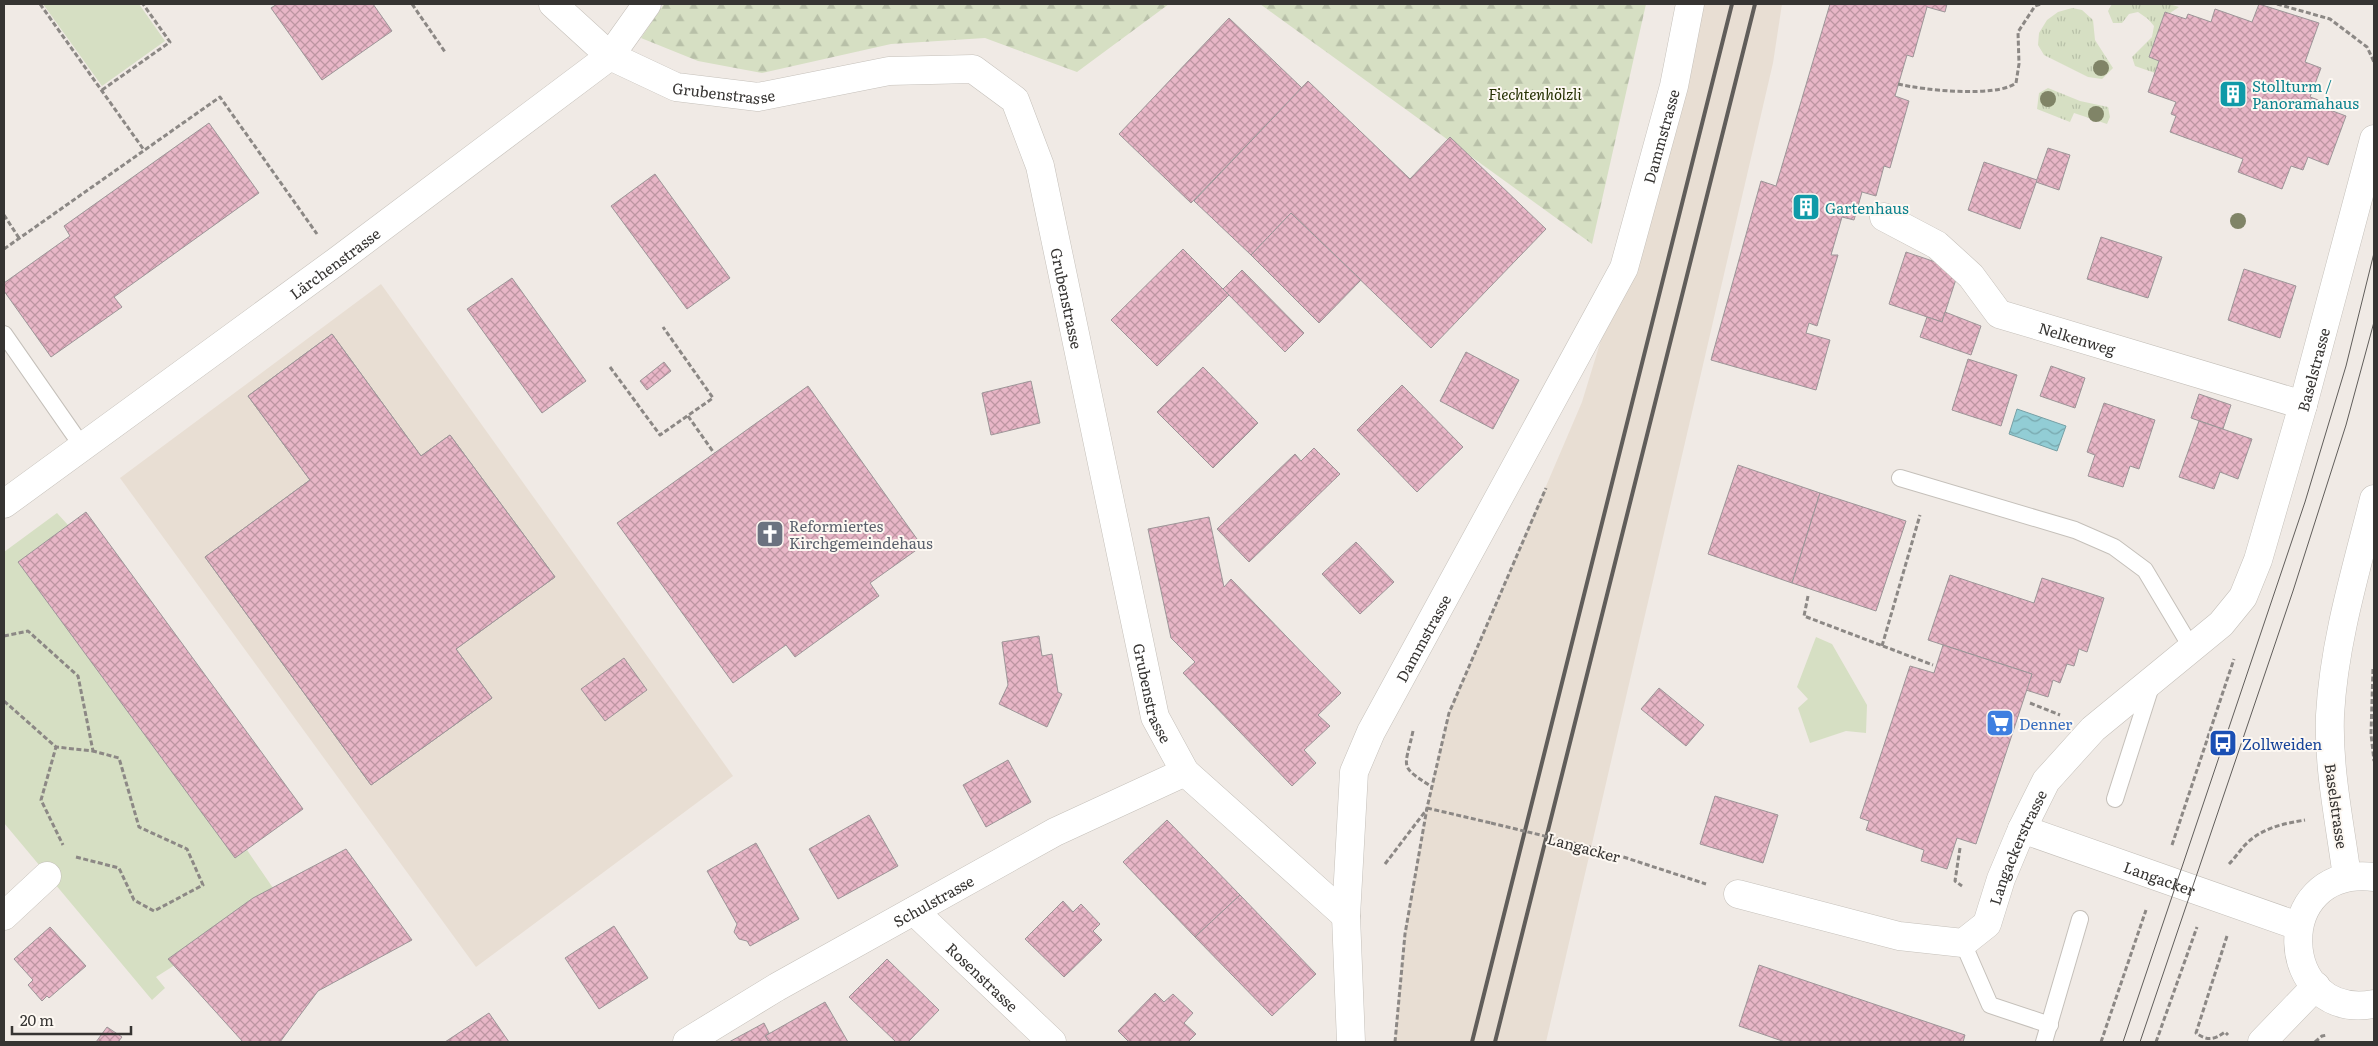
<svg xmlns="http://www.w3.org/2000/svg" width="2378" height="1046" font-family="Literata,serif">
<style>
.built{fill:#e8ded3}
.grass{fill:url(#grass-tufts)}
.forest{fill:url(#forest-firs)}
.park{fill:#d6dfc3}
.water{fill:url(#water-waves);stroke:#769fa4}
.building{fill:url(#building-cross-hatch);stroke:#9d9598;fill-rule:evenodd}
.lines{fill:none;stroke-linecap:round;stroke-linejoin:round}
.lane-casing{stroke:#c5c0ba;stroke-width:18}
.street-casing{stroke:#c5c0ba;stroke-width:29}
.secondary-casing{stroke:#c5c0ba;stroke-width:29}
.path{stroke:#8c8885;stroke-width:3;stroke-dasharray:5 2.5;stroke-linecap:butt}
.lane{stroke:#fff;stroke-width:16}
.street{stroke:#fff;stroke-width:28}
.secondary{stroke:#fff;stroke-width:28}
.tram{stroke:#605d5a;stroke-width:1}
.rail{stroke:#605d5a;stroke-width:4}
.path-bridge{stroke:#8c8885;stroke-width:3;stroke-dasharray:5 2.5;stroke-linecap:butt}
.tree{fill:#808467}
.labels{text-anchor:middle;dominant-baseline:central;stroke-width:4;stroke-linejoin:round;paint-order:stroke}
.culture-label{font-size:15px;fill:#0d838f;stroke:#fdf8f2;text-anchor:start}
.street-label{font-size:15px;fill:#363432;stroke:#fdf8f2}
.park-label{font-size:15px;font-style:italic;fill:#253000;stroke:#fdf8f2}
.worship-label{font-size:15px;fill:#5b616d;stroke:#fdf8f2;text-anchor:start}
.shop-label{font-size:15px;fill:#366cbe;stroke:#fdf8f2;text-anchor:start}
.transit-label{font-size:15px;fill:#164399;stroke:#fdf8f2;text-anchor:start}
</style>
<defs>
<pattern id="grass-tufts" width="24" height="20" patternUnits="userSpaceOnUse" patternTransform="scale(1.25)"><rect width="24" height="20" fill="#d6dfc3"/><path d="M3 7l-1-3M5 7V3M7 7l1-3M15 17l-1-3M17 17v-4M19 17l1-3" fill="none" stroke="#b8c0a8"/></pattern>
<pattern id="forest-firs" width="22" height="20" patternUnits="userSpaceOnUse" patternTransform="scale(1.25)"><rect width="22" height="20" fill="#d6dfc3"/><path d="M5 1l3.5 6h-7zM16 11l3.5 6h-7z" fill="#b8c0a8"/></pattern>
<pattern id="water-waves" width="16" height="10" patternUnits="userSpaceOnUse" patternTransform="scale(1.25)"><rect width="16" height="10" fill="#92cdd5"/><path d="M0 5q4-4 8 0t8 0" fill="none" stroke="#78a7ad"/></pattern>
<pattern id="building-cross-hatch" width="8" height="8" patternUnits="userSpaceOnUse" patternTransform="scale(1.25)"><rect width="8" height="8" fill="#e8b6c7"/><path d="M0 0l8 8M0 8l8-8" fill="none" stroke="#bd95a2"/></pattern>
</defs>
<rect width="100%" height="100%" fill="#f0eae5"/>
<!-- built -->
<g class="built">
<path d="M1704,4H1782L1773,63L1546,1042H1395L1405,934L1427,808L1449,713L1582,402Z"/>
<path d="M381,284L733,776L476,967L120,478Z"/>
</g>
<!-- grass -->
<g class="grass">
<path d="M2112,4H2169L2179,7L2170,13L2165,12L2149,57L2159,61L2155,73L2135,66L2132,57L2152,37L2154,26L2148,19L2138,12L2129,14L2122,23H2113L2108,11Z"/>
<path d="M2072,8L2082,10L2093,20L2095,40L2113,68L2102,79L2088,77L2044,55L2038,45L2039,33L2047,20L2058,12Z"/>
<path d="M2048,88L2080,101L2108,107L2110,117L2107,124L2074,113L2070,122L2037,109L2039,93Z"/>
</g>
<!-- forest -->
<g class="forest">
<path d="M664,4H1169L1077,72L985,38L891,44L762,73L698,61L641,38Z"/>
<path d="M1260,4H1646L1592,244Z"/>
</g>
<!-- park -->
<g class="park">
<path d="M43,4H139L165,41L102,86Z"/>
<path d="M57,513L68,525L18,562L235,858L247,850L273,888L169,958L175,965L156,977L165,988L152,1000L4,823V552Z"/>
<path d="M1816,637L1832,644L1867,705L1866,733L1846,731L1810,743L1798,708L1808,699L1797,687Z"/>
</g>
<!-- water -->
<path class="water" d="M2017,409L2066,426L2057,451L2009,434Z"/>
<!-- building -->
<g class="building">
<path d="M277,4H373L392,31L322,80L271,8Z"/>
<path d="M1830,4H1947L1945,12L1927,7L1913,57L1907,55L1895,96L1909,101L1890,168L1884,166L1876,196L1862,192L1854,220L1842,217L1831,255H1838L1817,326L1809,323L1806,333L1830,340L1816,390L1711,360L1761,181L1776,186Z"/>
<path d="M2259,4L2319,23L2305,62L2321,68L2310,97L2324,102L2322,107L2346,116L2328,165L2308,157L2303,170L2291,166L2282,189L2238,172L2243,159L2170,132L2176,116L2171,114L2176,102L2148,92L2159,61L2149,57L2165,12L2186,19L2188,14L2211,22L2215,9L2252,22Z"/>
<path d="M1229,18L1302,88L1191,203L1119,134Z"/>
<path d="M1308,81L1410,179L1450,137L1546,229L1431,348L1291,213L1251,255L1194,201Z"/>
<path d="M209,123L259,193L114,297L122,307L51,357L4,291V283L70,236L64,226Z"/>
<path d="M2048,148L2070,155L2059,190L2036,182Z"/>
<path d="M1984,162L2037,180L2020,229L1968,210Z"/>
<path d="M655,174L730,278L687,309L611,206Z"/>
<path d="M1291,213L1361,280L1319,323L1251,255Z"/>
<path d="M2101,237L2162,257L2148,298L2087,279Z"/>
<path d="M1183,249L1229,295L1157,366L1111,320Z"/>
<path d="M1906,252L1959,270L1942,322L1889,304Z"/>
<path d="M2244,269L2296,286L2280,338L2228,320Z"/>
<path d="M1242,270L1304,333L1285,352L1223,289Z"/>
<path d="M512,278L586,381L542,413L467,309Z"/>
<path d="M1945,312L1981,326L1971,355L1920,337L1927,317L1942,322Z"/>
<path d="M332,334L421,456L450,435L555,577L456,649L492,698L371,785L205,557L310,480L248,396ZM457,487L482,522L399,582L374,548ZM325,501L390,589L357,613L293,525ZM399,601L423,634L335,698L312,665Z"/>
<path d="M332,334L421,456L450,435L555,577L456,649L492,698L371,785L205,557L310,480L248,396Z"/>
<path d="M1466,352L1519,380L1493,429L1440,401Z"/>
<path d="M1968,359L2017,375L2001,426L1952,410Z"/>
<path d="M664,362L671,371L647,390L640,381Z"/>
<path d="M2051,366L2085,378L2075,408L2040,396Z"/>
<path d="M1203,367L1258,423L1213,468L1157,412Z"/>
<path d="M1031,381L1040,423L991,435L982,393Z"/>
<path d="M1402,385L1463,447L1417,492L1357,430Z"/>
<path d="M808,386L922,546L870,583L879,596L795,657L786,645L733,683L617,523Z"/>
<path d="M2199,394L2231,405L2223,429L2191,418Z"/>
<path d="M2104,403L2155,420L2139,469L2130,466L2123,487L2088,476L2095,455L2087,452Z"/>
<path d="M2199,421L2252,439L2238,479L2220,472L2214,489L2179,477Z"/>
<path d="M1314,448L1340,474L1249,562L1217,529L1295,454L1301,461Z"/>
<path d="M1738,465L1820,493L1792,583L1708,554Z"/>
<path d="M1820,493L1906,521L1876,611L1792,583Z"/>
<path d="M86,512L303,809L235,858L18,562Z"/>
<path d="M1209,517L1224,587L1231,579L1341,693L1318,715L1330,726L1304,750L1316,763L1292,786L1183,673L1195,662L1171,638L1148,529Z"/>
<path d="M1356,542L1394,582L1360,614L1322,574Z"/>
<path d="M1950,575L2034,603L2042,578L2104,598L2087,652L2079,649L2074,666L2067,664L2060,683L2053,680L2048,697L2026,690L2032,674L1928,640Z"/>
<path d="M1039,636L1042,656L1052,654L1058,692L1062,694L1047,727L999,704L1008,685L1002,642Z"/>
<path d="M1943,645L2032,674L1976,844L1957,838L1947,869L1921,861L1924,850L1866,830L1869,821L1860,818L1910,666L1934,673Z"/>
<path d="M624,658L647,690L605,721L581,689Z"/>
<path d="M1659,688L1704,725L1686,746L1641,709Z"/>
<path d="M1008,760L1031,802L986,827L963,785Z"/>
<path d="M1715,796L1778,815L1763,863L1700,844Z"/>
<path d="M869,815L898,866L838,899L809,849Z"/>
<path d="M1167,820L1240,895L1195,937L1123,862Z"/>
<path d="M756,843L799,919L750,946L747,941L739,939L734,932L737,924L707,871Z"/>
<path d="M346,849L412,940L318,991L280,1042H243L168,959L253,898Z"/>
<path d="M1240,895L1316,974L1272,1016L1195,937Z"/>
<path d="M1063,901L1073,912L1081,904L1100,924L1093,931L1102,940L1064,977L1025,939Z"/>
<path d="M614,926L648,978L599,1009L565,958Z"/>
<path d="M50,927L86,966L49,998L47,996L42,1001L28,985L33,980L14,959Z"/>
<path d="M887,959L939,1010L908,1042H896L849,997Z"/>
<path d="M1759,965L1965,1035L1963,1042H1785L1739,1026Z"/>
<path d="M1155,993L1164,1002L1173,994L1193,1013L1184,1023L1196,1034L1188,1042H1129L1118,1031Z"/>
<path d="M825,1002L848,1042H769L765,1036Z"/>
<path d="M489,1013L509,1042H445Z"/>
<path d="M764,1023L769,1033L765,1036L769,1042H729Z"/>
<path d="M107,1027L122,1037L118,1042H96Z"/>
</g>
<g class="lines">
<defs>
<g id="lane">
<path d="M4,334L82,446"/>
<path d="M1900,478L2075,530L2114,547L2145,570L2191,647"/>
<path d="M2115,799L2152,683"/>
<path d="M1963,943L1990,1005L2050,1025"/>
<path d="M2044,1042L2080,919"/>
</g>
<g id="street">
<path id="s1" d="M553,4L610,56L676,87L758,97L889,71L973,69L1015,100L1040,166L1155,717L1185,772L1346,916"/>
<path id="s2" d="M1884,217L1937,245L1971,276L1999,314L2303,405"/>
<path id="s3" d="M4,504L337,261L610,56L647,4"/>
<path id="s4" d="M2022,829L2298,926"/>
<path id="s5" d="M1738,894L1899,936L1963,943L1987,924L2001,879L2022,829L2046,781L2093,729L2221,624L2243,597L2258,560L2303,405L2374,139"/>
<path id="s6" d="M914,911L1052,1042"/>
<path d="M4,916L47,876"/>
<path id="s7" d="M687,1042L777,987L1055,832L1185,772"/>
<path id="s8" d="M1351,1042L1346,916L1354,772L1371,732L1624,268L1674,86L1690,4"/>
</g>
<g id="secondary">
<path d="M2347,877C2340,824 2328,769 2330,715C2334,642 2356,570 2374,499"/>
<path d="M2374,877C2269,865 2277,1022 2374,1004"/>
<path d="M2262,1042L2316,986"/>
</g>
</defs>
<!-- lane casing -->
<use href="#lane" class="lane-casing"/>
<!-- street casing -->
<use href="#street" class="street-casing"/>
<!-- secondary casing -->
<use href="#secondary" class="secondary-casing"/>
<!-- path -->
<g class="path">
<path d="M40,4L144,150"/>
<path d="M412,4L445,52"/>
<path d="M2277,4L2330,19L2367,47L2374,62"/>
<path d="M1898,84C1923,90 1996,98 2016,83L2019,64L2018,32L2035,6L2041,4"/>
<path d="M102,90L170,42L143,4"/>
<path d="M4,215L19,238"/>
<path d="M4,249L220,97L317,234"/>
<path d="M610,367L660,435L713,398L663,327"/>
<path d="M688,416L714,453"/>
<path d="M1808,596L1804,616L1933,665"/>
<path d="M4,636L28,631L78,676L93,751L56,747"/>
<path d="M1882,646L1920,515"/>
<path d="M2373,669L2371,734L2374,761"/>
<path d="M4,701L56,747L41,800L63,845"/>
<path d="M2030,703L2060,715"/>
<path d="M1413,731C1405,769 1398,765 1432,787"/>
<path d="M1427,808L1491,823"/>
<path d="M2172,845L2234,659"/>
<path d="M1960,848L1955,881L1962,886"/>
<path d="M1602,850L1706,884"/>
<path d="M76,857L119,868L134,900L154,911L203,885L187,849L139,827L119,758L93,751"/>
<path d="M1385,864L1427,809"/>
<path d="M2229,864C2234,859 2239,852 2244,846C2261,828 2282,824 2305,820"/>
<path d="M2227,936L2196,1033C2207,1041 2214,1040 2225,1032L2228,1035"/>
<path d="M1395,1042L1405,934L1427,808L1449,713L1546,488"/>
<path d="M2101,1042L2146,910"/>
<path d="M2156,1042L2197,927"/>
<path d="M2315,1042L2322,1036L2327,1035"/>
</g>
<!-- lane -->
<use href="#lane" class="lane"/>
<!-- street -->
<use href="#street" class="street"/>
<!-- secondary -->
<use href="#secondary" class="secondary"/>
<!-- tram -->
<g class="tram">
<path d="M2123,1042L2305,502L2346,366L2374,253"/>
<path d="M2140,1042L2293,591L2346,425L2374,322"/>
</g>
<!-- rail -->
<g class="rail">
<path d="M1472,1042L1732,4"/>
<path d="M1495,1042L1755,4"/>
</g>
<!-- path-bridge -->
<path class="path-bridge" d="M1491,823L1602,850"/>
</g>
<!-- trees -->
<g class="tree">
<circle cx="2101" cy="68" r="8"/>
<circle cx="2048" cy="99" r="8"/>
<circle cx="2096" cy="114" r="8"/>
<circle cx="2238" cy="221" r="8"/>
</g>
<!-- icons -->
<defs>
<symbol id="building-square" viewBox="-11 -11 22 22"><rect x="-9" y="-9" width="18" height="18" rx="4" fill="#0f9aa8" stroke="#fdf8f2"/><path d="M-4-6H4V6H1V3H-1V6H-4ZM-2.5-4.3h1.7v1.8h-1.7ZM.8-4.3h1.7v1.8H.8ZM-2.5-1h1.7V.8h-1.7ZM.8-1h1.7V.8H.8Z" fill="#fff"/></symbol>
<symbol id="church-square" viewBox="-11 -11 22 22"><rect x="-9" y="-9" width="18" height="18" rx="4" fill="#6b7280" stroke="#fdf8f2"/><path d="M-1.2-6h2.4v3.5h3.3v2.4h-3.3V6h-2.4V-.1h-3.3v-2.4h3.3Z" fill="#fff"/></symbol>
<symbol id="supermarket-square" viewBox="-11 -11 22 22"><rect x="-9" y="-9" width="18" height="18" rx="4" fill="#3f7fe0" stroke="#fdf8f2"/><path d="M-6-5.5h2.5l.6 2H6L4.5 2H-2.5L-4.4-4H-6ZM-1.5 3.2a1.3 1.3 0 1 0 .1 0ZM3 3.2a1.3 1.3 0 1 0 .1 0Z" fill="#fff"/></symbol>
<symbol id="bus-square" viewBox="-11 -11 22 22"><rect x="-9" y="-9" width="18" height="18" rx="4" fill="#1a4fb4" stroke="#fdf8f2"/><path d="M-5-6H5V4H4V6H2V4H-2V6H-4V4H-5ZM-3.5-4V0h7V-4ZM-3.5 1.2v1.5H-2V1.2ZM2 1.2v1.5H3.5V1.2Z" fill="#fff"/></symbol>
</defs>
<g fill-rule="evenodd">
<use href="#building-square" x="2217" y="78" width="32" height="32"/>
<use href="#building-square" x="1790" y="191" width="32" height="32"/>
<use href="#church-square" x="754" y="518" width="32" height="32"/>
<use href="#supermarket-square" x="1984" y="707" width="32" height="32"/>
<use href="#bus-square" x="2207" y="727" width="32" height="32"/>
</g>
<g class="labels">
<!-- culture labels -->
<g class="culture-label">
<text x="2252" y="85">Stollturm /<tspan x="2252" dy="17">Panoramahaus</tspan></text>
<text x="1825" y="207">Gartenhaus</text>
</g>
<!-- street labels -->
<g class="street-label">
<text stroke="none"><textPath href="#s1" startOffset="198">Grubenstrasse</textPath></text>
<text stroke="none"><textPath href="#s8" startOffset="979">Dammstrasse</textPath></text>
<text stroke="none"><textPath href="#s3" startOffset="409">Lärchenstrasse</textPath></text>
<text stroke="none"><textPath href="#s1" startOffset="708">Grubenstrasse</textPath></text>
<text stroke="none"><textPath href="#s2" startOffset="235">Nelkenweg</textPath></text>
<text stroke="none"><textPath href="#s5" startOffset="925">Baselstrasse</textPath></text>
<text stroke="none"><textPath href="#s8" startOffset="421">Dammstrasse</textPath></text>
<text stroke="none"><textPath href="#s1" startOffset="1112">Grubenstrasse</textPath></text>
<text transform="translate(2337 806) rotate(82)">Baselstrasse</text>
<text transform="translate(1584 847) rotate(15)">Langacker</text>
<text stroke="none"><textPath href="#s5" startOffset="344">Langackerstrasse</textPath></text>
<text stroke="none"><textPath href="#s4" startOffset="146">Langacker</textPath></text>
<text stroke="none"><textPath href="#s7" startOffset="284">Schulstrasse</textPath></text>
<text stroke="none"><textPath href="#s6" startOffset="95">Rosenstrasse</textPath></text>
</g>
<!-- park labels -->
<g class="park-label">
<text x="1535" y="93">Fiechtenhölzli</text>
</g>
<!-- worship labels -->
<g class="worship-label">
<text x="789" y="525">Reformiertes<tspan x="789" dy="17">Kirchgemeindehaus</tspan></text>
</g>
<!-- shop labels -->
<g class="shop-label">
<text x="2019" y="723">Denner</text>
</g>
<!-- transit labels -->
<g class="transit-label">
<text x="2242" y="743">Zollweiden</text>
</g>
</g>
<!-- border -->
<rect width="2378" height="1046" fill="none" stroke="#363432" stroke-width="10"/>
<!-- scale -->
<path d="M12 1026v8h119v-8" fill="none" stroke="#363432" stroke-width="2.5"/>
<text x="20" y="1026" font-size="15" fill="#363432" stroke="#fdf8f2" stroke-width="4" paint-order="stroke">20 m</text>
</svg>
